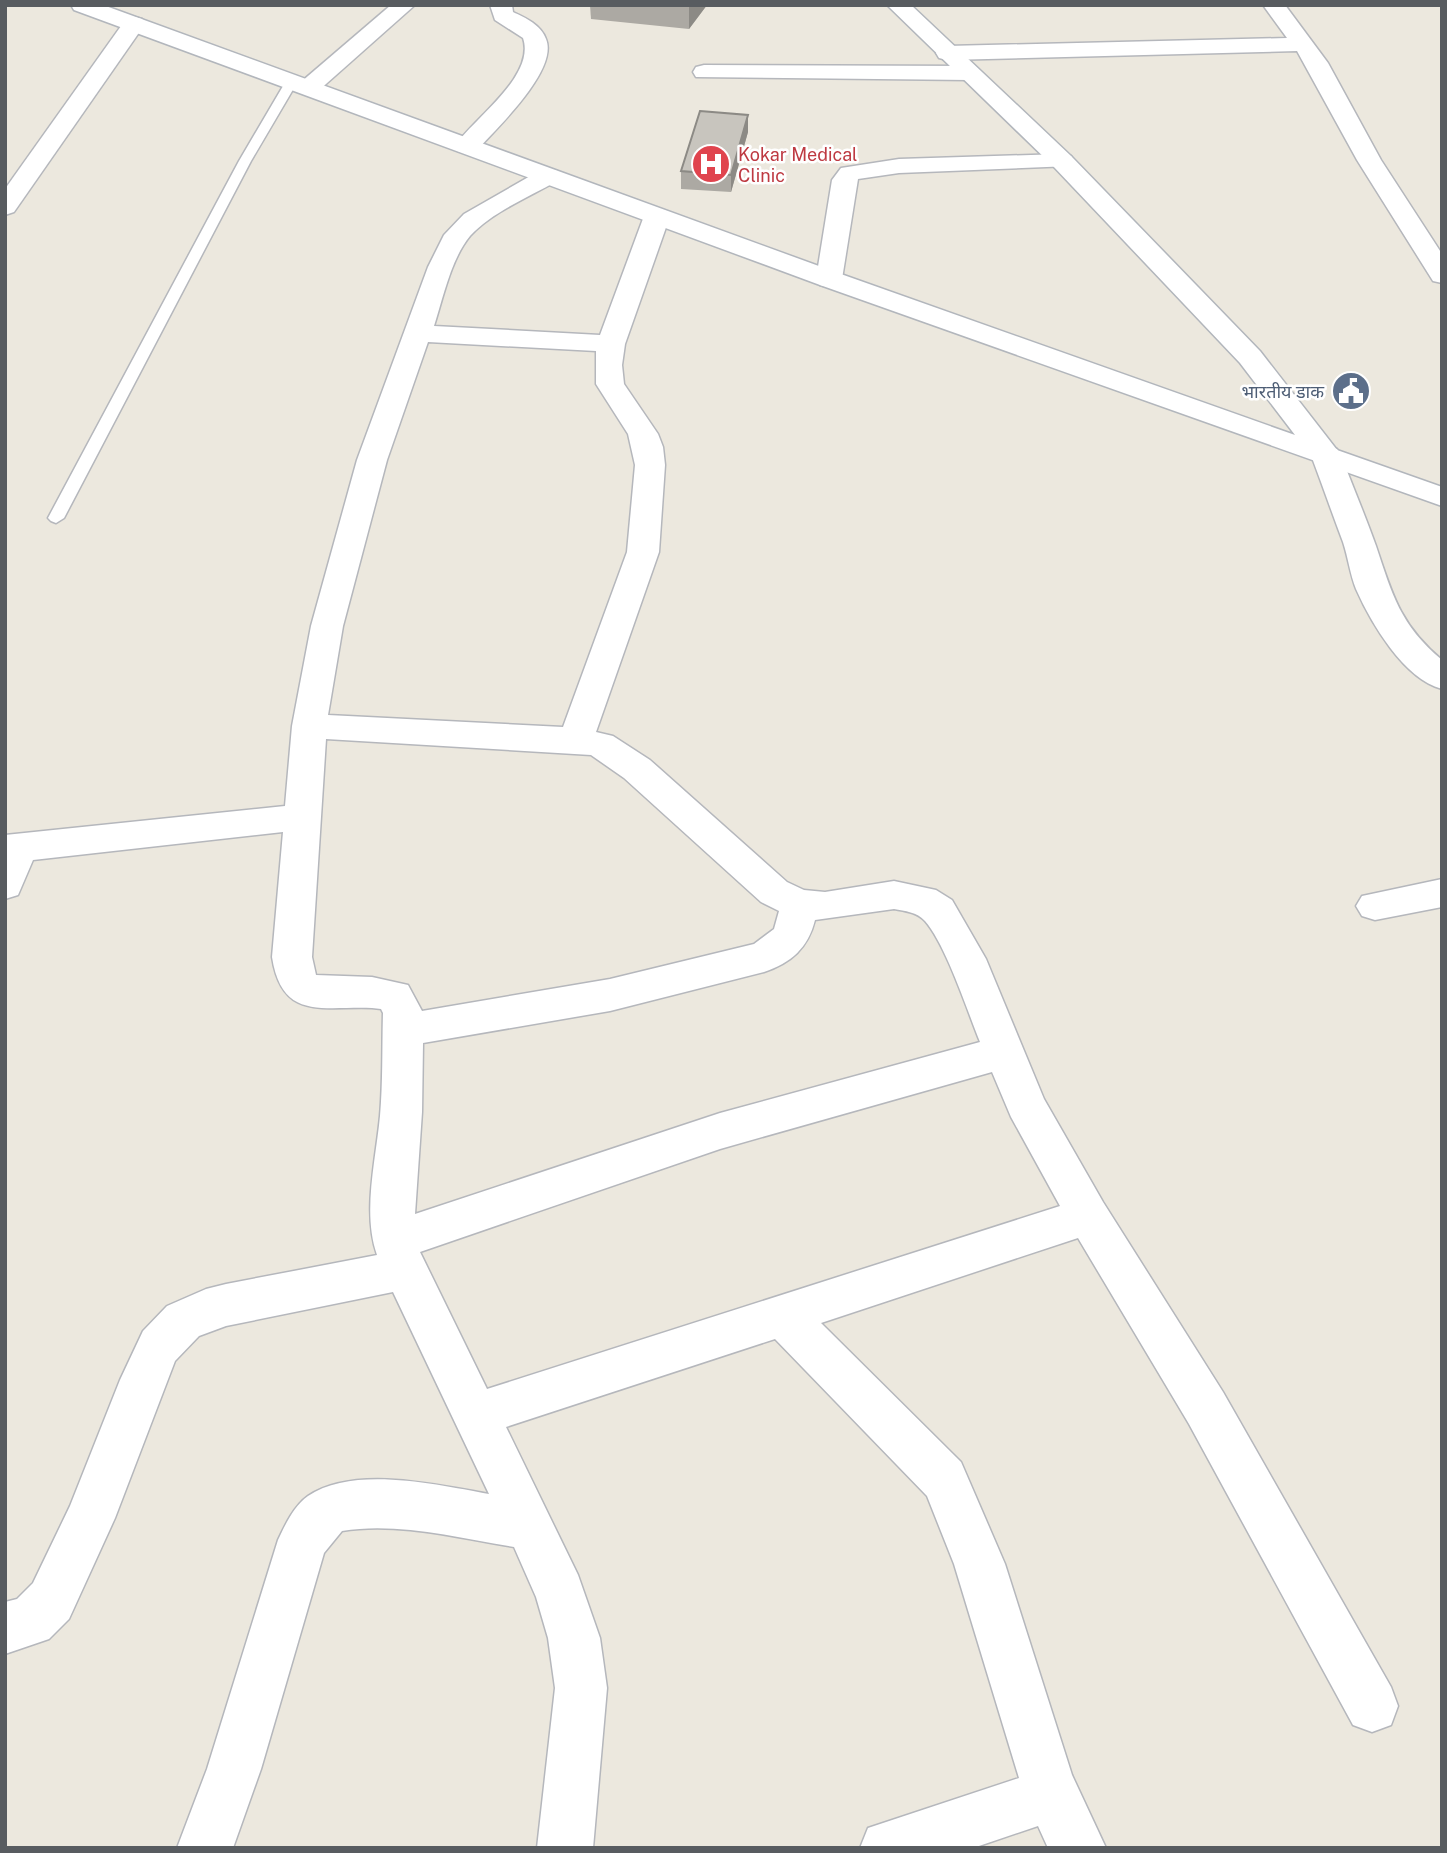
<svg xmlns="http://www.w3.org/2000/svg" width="1447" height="1853" font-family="'Public Sans','Noto Sans Devanagari',sans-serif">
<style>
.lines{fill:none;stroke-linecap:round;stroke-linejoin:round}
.service-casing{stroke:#b5b7bc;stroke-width:3}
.minor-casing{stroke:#b5b7bc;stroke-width:3}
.secondary-casing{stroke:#b2b6bc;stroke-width:3}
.service{fill:#fff;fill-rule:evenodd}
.minor{fill:#fff;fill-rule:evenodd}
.secondary{fill:#fff;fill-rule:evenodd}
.wall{fill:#aca9a3}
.shaded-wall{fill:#8c8a85}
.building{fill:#c8c5be;stroke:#8c8a85;stroke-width:2}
.labels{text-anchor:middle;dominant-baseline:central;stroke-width:5;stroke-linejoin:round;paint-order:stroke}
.far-health-label{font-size:18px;fill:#be3a42;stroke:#fff;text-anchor:start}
.far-service-label{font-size:18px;fill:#4e5e75;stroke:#fff;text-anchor:end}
</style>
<rect width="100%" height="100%" fill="#ece8de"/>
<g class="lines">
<defs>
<path id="service" d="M292,78L298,81L251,161L64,518L56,523L51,521L48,518L239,161L286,81Z"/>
<g id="minor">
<path d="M391,5H415L317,92H301L297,87L301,82Z"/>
<path d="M490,5H512L513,12C526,18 541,25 546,39C559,70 495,130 476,151L467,153L458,151L455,146C474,118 536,76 523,38L495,20Z"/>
<path d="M1263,5H1285L1328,63L1381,160L1442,254V283L1433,281L1357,160L1297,51L947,60L939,58L936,53L939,48L947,46L1287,38Z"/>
<path d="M134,17L142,19L145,24L14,212L5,215V189L126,19Z"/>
<path d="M704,65L969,66L977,68L980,73L977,78L969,80L696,77L693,72L696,67Z"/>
<path d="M1062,154L1071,156L1074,161L1071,166L899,173L858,179L842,279L838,285L829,287L820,285L816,279L832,180L841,168L899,159Z"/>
<path d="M548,169L557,171L560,176L557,181C529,197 492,212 470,236C451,259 443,298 434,326L600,335L644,216L648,211L657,208L666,211L670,216L625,344L622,365L624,384L658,434L663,447L665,465L659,552L596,732L613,736L650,760L787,882L804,890L825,892L894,881L936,890L952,900L986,959L1044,1099L1103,1202L1223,1392L1391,1687L1398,1706L1391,1725L1372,1732L1353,1725L1189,1424L1078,1238L821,1323L961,1462L1005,1564L1072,1775L1106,1848H1048L1038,1826L973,1848H860L868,1828L1019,1778L954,1564L927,1496L775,1339L506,1427L578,1575L600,1638L607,1688L593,1848H537L555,1688L548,1638L536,1597L514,1547C458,1538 398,1522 342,1531L324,1553L261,1769L233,1848H177L207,1769L278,1540C285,1525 294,1506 308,1496C354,1465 438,1485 489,1494L393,1292L226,1326L199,1336L175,1361L115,1518L69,1619L49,1639L5,1654V1602L17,1599L33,1583L70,1506L120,1380L143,1331L167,1306L206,1289L226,1284L377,1255C362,1213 376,1159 380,1116C383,1082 382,1047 383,1013L381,1009L372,1008C322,1006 282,1021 272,957L283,832L33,860L18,895L5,899V835L285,806L292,726L311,626L357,460L428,267L444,235L464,214L539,171ZM428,342L596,351V384L628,434L635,465L627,552L563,727L328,715L343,626L387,460ZM326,739L591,755L624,778L761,902L779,911L774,929L754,944L610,979L422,1011L408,985L372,977L316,975L312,957ZM894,909C905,911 917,912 925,921C946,945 967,1010 980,1042L720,1113L415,1214L422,1112L423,1043L610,1011L764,972C791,963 808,948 815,920ZM992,1072L1011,1117L1060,1206L487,1389L420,1252L720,1149Z"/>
<path d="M1326,446L1337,449L1341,455C1352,485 1365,515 1376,546C1392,594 1400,625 1442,660V689C1404,679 1371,623 1356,589C1350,574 1348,557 1343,542C1332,513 1322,484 1311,455L1315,449Z"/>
<path d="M1442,879V907L1375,920L1362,916L1356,906L1362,896Z"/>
</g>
<path id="secondary" d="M71,5H103L838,273L1295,435L1240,363L1053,166L887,5H911L1071,156L1260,351L1337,450L1442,487V506L820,285L74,10Z"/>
</defs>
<!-- service casing -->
<use href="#service" class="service-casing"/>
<!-- minor casing -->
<use href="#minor" class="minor-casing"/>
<!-- secondary casing -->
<use href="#secondary" class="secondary-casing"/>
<!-- service -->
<use href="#service" class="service"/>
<!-- minor -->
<use href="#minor" class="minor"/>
<!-- secondary -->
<use href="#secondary" class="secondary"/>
</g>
<!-- wall -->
<g class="wall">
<path d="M590,5H707L689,29L591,19Z"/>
<path d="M748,115V132L731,192L681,189V171Z"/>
</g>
<!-- shaded-wall -->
<g class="shaded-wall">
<path d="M689,5H707L689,29Z"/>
<path d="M748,115V132L731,192V175Z"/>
</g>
<!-- building -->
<path class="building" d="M700,111L748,115L731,175L681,171Z"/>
<!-- icons -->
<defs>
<symbol id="hospital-disc" viewBox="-11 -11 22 22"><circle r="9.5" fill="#e0444e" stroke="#fff"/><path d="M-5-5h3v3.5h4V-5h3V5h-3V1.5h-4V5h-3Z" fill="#fff"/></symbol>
<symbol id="civic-disc" viewBox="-11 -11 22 22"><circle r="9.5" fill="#5c6f8a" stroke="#fff"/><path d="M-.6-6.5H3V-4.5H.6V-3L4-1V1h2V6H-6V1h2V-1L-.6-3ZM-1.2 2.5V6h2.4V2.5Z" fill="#fff"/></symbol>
</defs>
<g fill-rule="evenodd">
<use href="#hospital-disc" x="689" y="142" width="44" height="44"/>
<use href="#civic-disc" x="1329" y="369" width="44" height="44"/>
</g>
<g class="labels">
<!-- far-health labels -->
<g class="far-health-label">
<text x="738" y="154">Kokar Medical<tspan x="738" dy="21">Clinic</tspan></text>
</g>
<!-- far-service labels -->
<g class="far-service-label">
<text x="1324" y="391">भारतीय डाक</text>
</g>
</g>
<!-- border -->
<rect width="1447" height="1853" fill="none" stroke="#585c60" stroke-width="14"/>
</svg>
